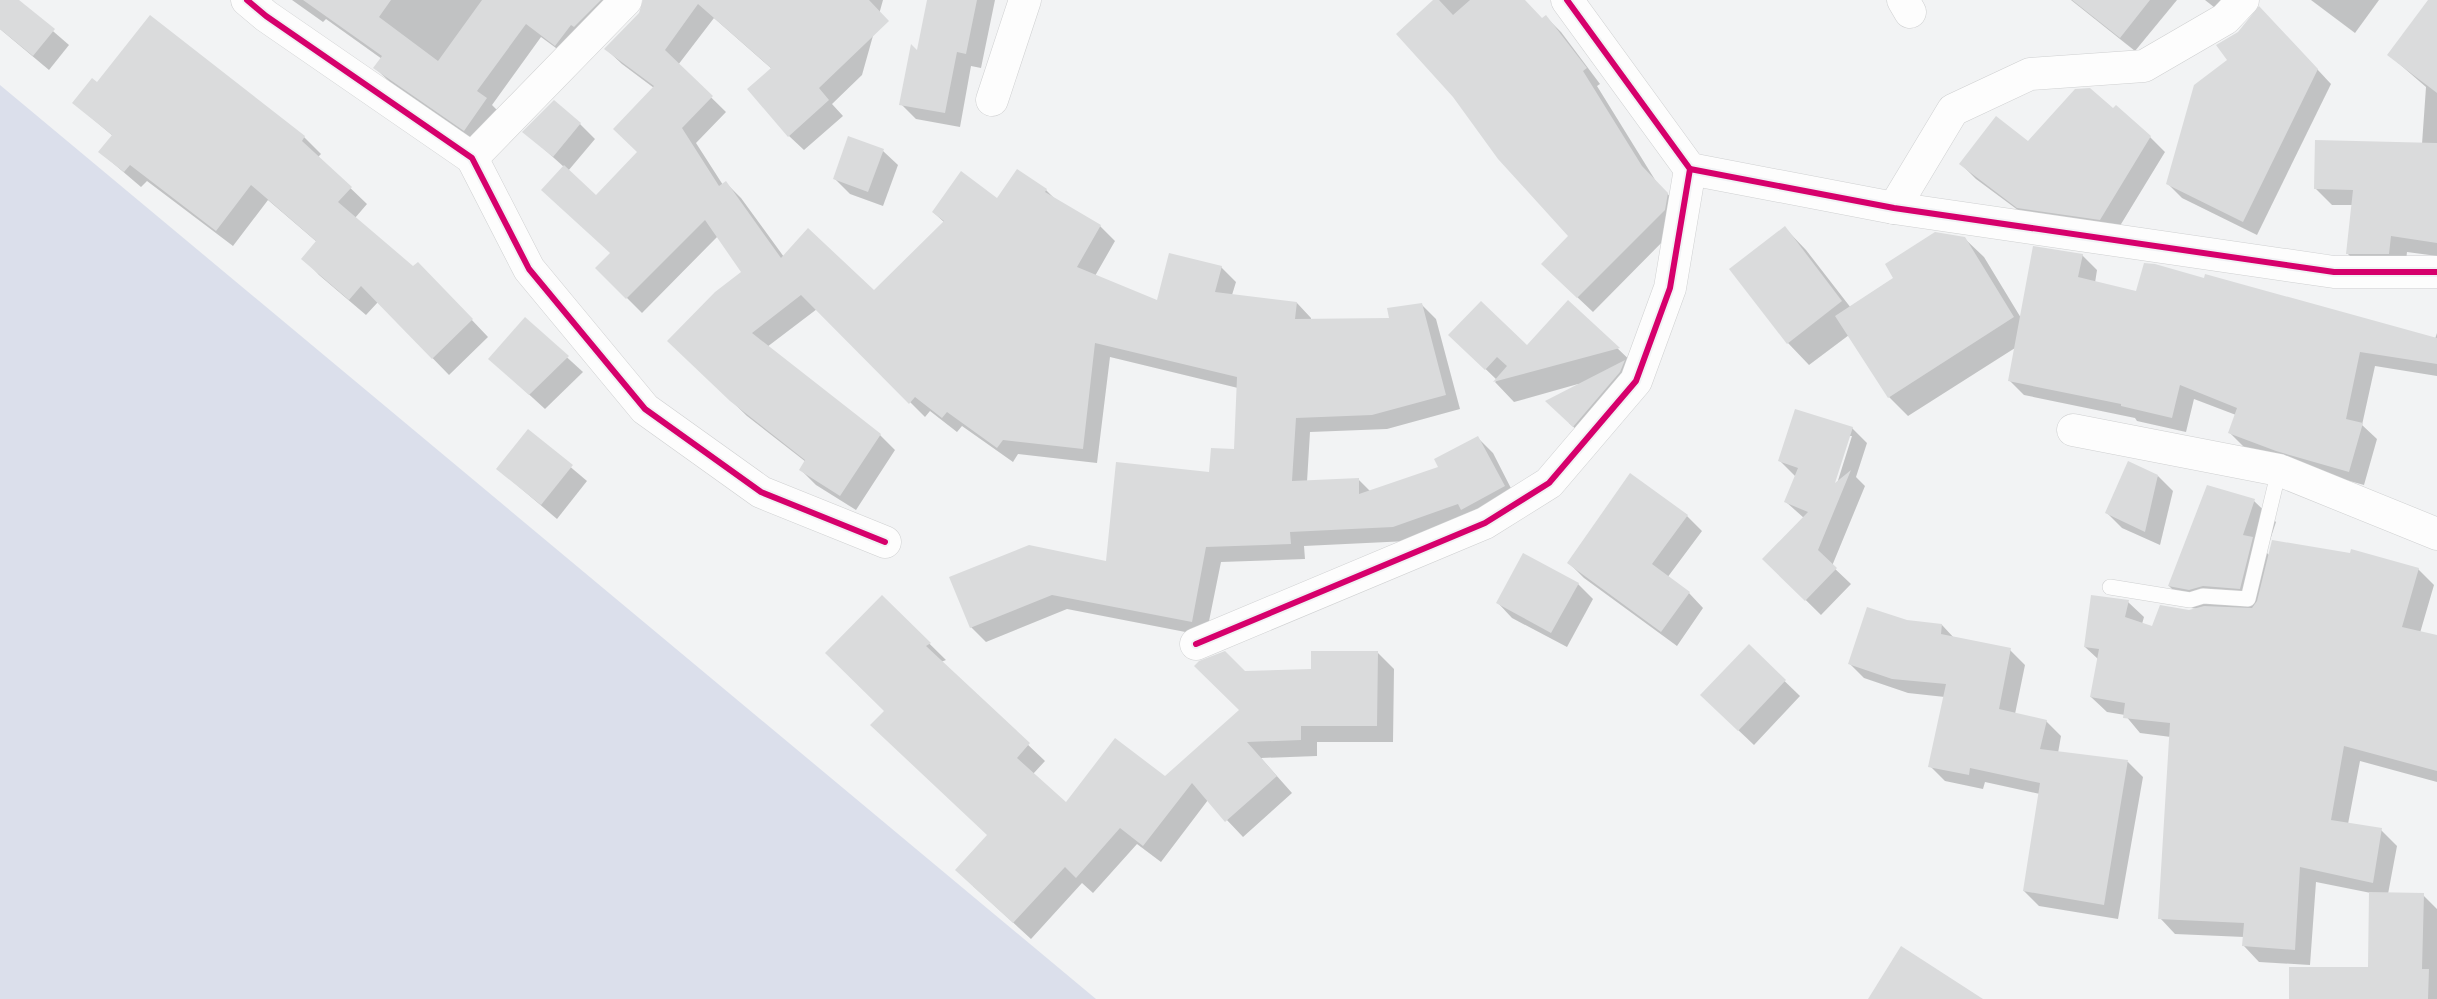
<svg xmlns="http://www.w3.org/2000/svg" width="2437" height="999" font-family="Poppins,sans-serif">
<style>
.green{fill:#dbdfeb}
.shadow{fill:#0003;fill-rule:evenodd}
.building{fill:#dadbdc}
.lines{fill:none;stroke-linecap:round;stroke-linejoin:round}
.service-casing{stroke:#cfd0d1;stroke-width:16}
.minor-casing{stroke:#cfd0d1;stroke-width:33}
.service{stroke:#fdfdfd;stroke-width:15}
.minor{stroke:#fdfdfd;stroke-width:32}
.cycleway-casing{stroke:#f1f2f5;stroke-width:10}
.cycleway{stroke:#d6006c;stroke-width:6}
</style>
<rect width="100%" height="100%" fill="#f2f3f4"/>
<!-- green -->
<path class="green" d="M0,85L1096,999H0Z"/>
<!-- shadow -->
<g class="shadow">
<path d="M6,0H17L69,45L49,70L0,29V7Z"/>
<path d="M292,0H612L571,59L541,37L492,105L501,114L480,144L390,82L375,68L382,59L326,19L323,22Z"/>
<path d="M651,0H883L862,75L832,104L843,116L804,150L789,136L772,69L714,18L678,65L726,112L696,143L723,185L726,183L741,198L784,257L874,292L945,223L933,212L1046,190L1058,202L1100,226L1115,241L1095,276L1159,303L1221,267L1236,282L1232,295L1297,303L1311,318V320H1390L1421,304L1436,319L1460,409L1387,429L1310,432L1307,482L1358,479L1371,492L1441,468L1478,438L1493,453L1518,502L1408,541L1304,546L1305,559L1221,562L1206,636L1067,609L986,642L971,627L1107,562L1235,451L1238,388L1110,357L1097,463L1018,454L1013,462L962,426L957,432L930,411L925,417L817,309L767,347L880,435L895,450L856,510L816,485L801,470L806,462L747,416L684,355L743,272L718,236L642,313L597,268L611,254L564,167L525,132L558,105L580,124L595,139L568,171L596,197L639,152L654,88L622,64L607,50Z"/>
<path d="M929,0H995L981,68L971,66L960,127L916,119L901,104L918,53Z"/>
<path d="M1435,0H1524L1542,20L1546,17L1561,32L1600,84L1597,86L1657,183L1682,209L1679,225L1593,312L1558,279L1570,236Z"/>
<path d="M2071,0H2177L2135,51Z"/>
<path d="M2205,0H2250L2229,19Z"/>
<path d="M2311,0H2379L2355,33Z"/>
<path d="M2437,21V256L2407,252L2405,270H2364L2347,253L2353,205H2332L2315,188L2422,144L2426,87L2389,55Z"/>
<path d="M2274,23L2331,84L2257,235L2182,198L2168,184Z"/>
<path d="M97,85L304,137L321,154L318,157L367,204L355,218L413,268L434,280L488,337L449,375L378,302L366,315L319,275L303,258L317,242L268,200L233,246L147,181L141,187L100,152L113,136L74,103Z"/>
<path d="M2113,110L2150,137L2165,152L2115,234L2034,222L1976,179L1961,164L2028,143Z"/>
<path d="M883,151L898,165L883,206L850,194L835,179Z"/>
<path d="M1785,228L1806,250L1851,308L1964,238L1984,257L2021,318L2082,255L2097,270L2095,283L2137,293L2435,339L2437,333V376L2375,366L2362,425L2377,439L2364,485L2292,465L2244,447L2229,432L2236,415L2194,399L2186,432L2137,421L2135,418L2024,395L2009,380L2015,348L1908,416L1889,397L1849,335L1809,365L1788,343Z"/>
<path d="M1569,302L1638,368L1596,447L1569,423L1578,384L1514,402L1495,382L1497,380L1471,355L1527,347Z"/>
<path d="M525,319L583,372L545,409L490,359Z"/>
<path d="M1852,428L1867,443L1856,477L1865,486L1832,566L1851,584L1821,615L1764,559L1804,518L1786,502L1796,477L1780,461ZM1848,436H1852L1835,490L1832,489Z"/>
<path d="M528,431L587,481L557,519L498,469Z"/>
<path d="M1630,475L1687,516L1702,531L1667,578L1689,593L1703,608L1677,646L1584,578L1569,563Z"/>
<path d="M2158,476L2173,491L2160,545L2122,528L2107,513Z"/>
<path d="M2254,501L2276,522L2266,552L2270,556L2418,569L2434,585L2420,633L2437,637V782L2360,761L2348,824L2381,830L2397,846L2388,894L2423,895L2437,909V999H2291L2370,969L2371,893L2316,882L2310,965L2259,962L2244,946V937L2175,934L2160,918L2171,737L2140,733L2125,715L2107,712L2091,697L2098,659L2085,647L2128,602L2144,617L2142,624L2153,628L2198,609L2191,608L2169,586Z"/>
<path d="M1578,584L1593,599L1567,647L1512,618L1498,603Z"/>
<path d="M882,597L946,660L941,662L1045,761L1033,774L1066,804L1165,778L1241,710L1245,672L1312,671L1377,652L1394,669L1393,742H1317V756L1261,758L1292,793L1243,837L1208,800L1161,862L1137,844L1093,893L1082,883L1031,939L973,886L988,835L886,711Z"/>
<path d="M1907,622L1942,625L1955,639L2010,650L2025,665L2015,714L2046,721L2061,736L2058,753L2128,762L2143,777L2118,919L2039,906L2024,891L2040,794L1985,782L1983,789L1945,781L1930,766L1945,697L1908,693L1864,678L1849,663Z"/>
<path d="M1749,647L1800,696L1754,745L1717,710Z"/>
</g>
<!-- building -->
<g class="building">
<path d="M0,0H19L55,29L33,56L0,29Z"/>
<path d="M303,0H391L379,17L438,61L482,0H601L574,27L571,25L555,46L526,24L477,91L487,98L464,131L373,68L382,56Z"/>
<path d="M643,0H869L889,21L819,88L829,100L788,137L747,89L771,68L698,4L665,50L713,96L682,128L719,186L726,181L781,258L808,228L874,290L944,221L932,212L961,171L997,198L1017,169L1047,189L1045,192L1101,225L1077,267L1157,300L1169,253L1222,266L1215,292L1297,302L1295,319L1389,318L1387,308L1422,303L1446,395L1372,415L1296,418L1292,481L1359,478V494L1438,467L1434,459L1478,436L1505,486L1461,510L1458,504L1393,527L1290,532L1291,544L1206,547L1192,622L1052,595L970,628L949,577L1029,545L1106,561L1116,462L1209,472L1211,448L1234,449L1237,377L1095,343L1083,449L1003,440L997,448L947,412L942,418L915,397L909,404L801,295L752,333L881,434L840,496L799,470L805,460L730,401L667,341L715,292L741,272L705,220L626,299L595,268L610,253L541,190L564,165L596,195L637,152L613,129L654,86L604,49L639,13Z"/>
<path d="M927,0H977L966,54L957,52L945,113L899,105L911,44L917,50Z"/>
<path d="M1433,0H1439L1453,15L1470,0H1525L1542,18L1546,15L1587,68L1583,71L1642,166L1668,193L1665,210L1577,298L1541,264L1568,236L1498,159L1453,97L1396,34Z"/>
<path d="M2072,0H2150L2120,38Z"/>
<path d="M2428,0H2437V93L2387,55Z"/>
<path d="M2259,6L2318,69L2243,222L2166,184L2194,85L2227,60L2216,45L2238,32Z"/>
<path d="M150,15L305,136L302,141L352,187L338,202L413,266L418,262L473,319L432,359L361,286L349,300L301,259L316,241L251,185L216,231L130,165L124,172L98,152L112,135L72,103L92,78L97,82Z"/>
<path d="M2090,88L2113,108L2116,105L2151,136L2100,220L2017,208L1959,164L1996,116L2028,141L2075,89Z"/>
<path d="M554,100L581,123L553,157L522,132Z"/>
<path d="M848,136L884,149L868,192L833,179Z"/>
<path d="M2315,140L2437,143V243L2391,236L2389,254H2346L2353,190L2314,189Z"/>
<path d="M1785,226L1842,301L1787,344L1729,269Z"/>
<path d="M1935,232L1965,237L2014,317L1888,398L1835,316L1893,278L1885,264Z"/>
<path d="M2033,246L2083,254L2078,277L2136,291L2144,263L2155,264L2204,278L2205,274L2437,338V364L2360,352L2346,419L2363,423L2349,472L2276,451L2228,433L2237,408L2180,385L2172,418L2121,406V404L2008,381Z"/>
<path d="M1568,300L1620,348L1493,382L1507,366L1497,357L1485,370L1448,335L1481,301L1527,345Z"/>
<path d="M525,317L569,356L529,395L488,359Z"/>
<path d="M1625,360L1620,372L1573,427L1545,401Z"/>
<path d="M1795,409L1853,427L1835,483L1851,470L1818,550L1837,568L1805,601L1762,559L1808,512L1784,502L1798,468L1778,461Z"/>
<path d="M528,429L573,465L541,505L496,469Z"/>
<path d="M2128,461L2158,475L2145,532L2105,513Z"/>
<path d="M1630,473L1688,515L1652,564L1690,592L1661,632L1567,563Z"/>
<path d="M2207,485L2255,499L2243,535L2253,537L2240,589L2203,586L2189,590L2168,586Z"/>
<path d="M2272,540L2350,553L2351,549L2419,568L2402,627L2437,635V771L2344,746L2331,820L2382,828L2373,883L2300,867L2295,950L2242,946L2244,923L2158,919L2170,723L2123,718L2125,703L2090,697L2099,649L2084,647L2091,595L2129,600L2125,617L2152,626L2160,605L2189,610L2204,606L2252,608L2257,601Z"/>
<path d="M1523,553L1579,583L1551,633L1496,603Z"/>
<path d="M882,595L931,643L926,646L1030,743L1017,758L1066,802L1115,738L1165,776L1239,710L1194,666L1199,661L1225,651L1245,671L1311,669V651H1378L1377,726H1301V740L1247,742L1277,776L1225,822L1192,783L1143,846L1120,828L1076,878L1065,867L1013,923L955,870L987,835L870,725L884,711L825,653Z"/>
<path d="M1867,607L1907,620L1942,624L1941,634L2011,648L1999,709L2047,720L2040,749L2128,760L2104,905L2023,891L2040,783L1970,768L1969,775L1928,767L1946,684L1892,679L1848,664Z"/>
<path d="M1749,644L1786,680L1738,731L1700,695Z"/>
<path d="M2369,892L2424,893L2422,969H2429L2428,999H2289V967H2368Z"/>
<path d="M1901,946L1983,999H1868Z"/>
</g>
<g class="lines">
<defs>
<path id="service" d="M2110,587L2190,600L2203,596L2248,599L2279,470"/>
<g id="minor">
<path d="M247,0L266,16L472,158L529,269L645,409L761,492L885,542"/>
<path d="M1903,0L1910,12"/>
<path d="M992,100L1025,0"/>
<path d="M472,158L626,0"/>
<path d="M1690,169L1894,208L2334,272H2437"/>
<path d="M1894,208L1953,110L2030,74L2144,66L2225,19L2243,0"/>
<path d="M2073,430L2279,470L2437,534"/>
<path d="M1196,644L1485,523L1549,483L1636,381L1670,288L1690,169L1567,0"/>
</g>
</defs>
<!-- service casing -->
<use href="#service" class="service-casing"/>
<!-- minor casing -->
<use href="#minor" class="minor-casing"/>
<!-- service -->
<use href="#service" class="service"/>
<!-- minor -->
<use href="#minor" class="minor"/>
<defs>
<g id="cycleway">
<path d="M247,0L266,16L472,158L529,269L645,409L761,492L885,542"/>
<path d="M1690,169L1894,208L2334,272H2437"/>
<path d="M1196,644L1485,523L1549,483L1636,381L1670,288L1690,169L1567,0"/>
</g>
</defs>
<!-- cycleway casing -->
<use href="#cycleway" class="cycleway-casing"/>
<!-- cycleway -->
<use href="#cycleway" class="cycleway"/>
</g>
</svg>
